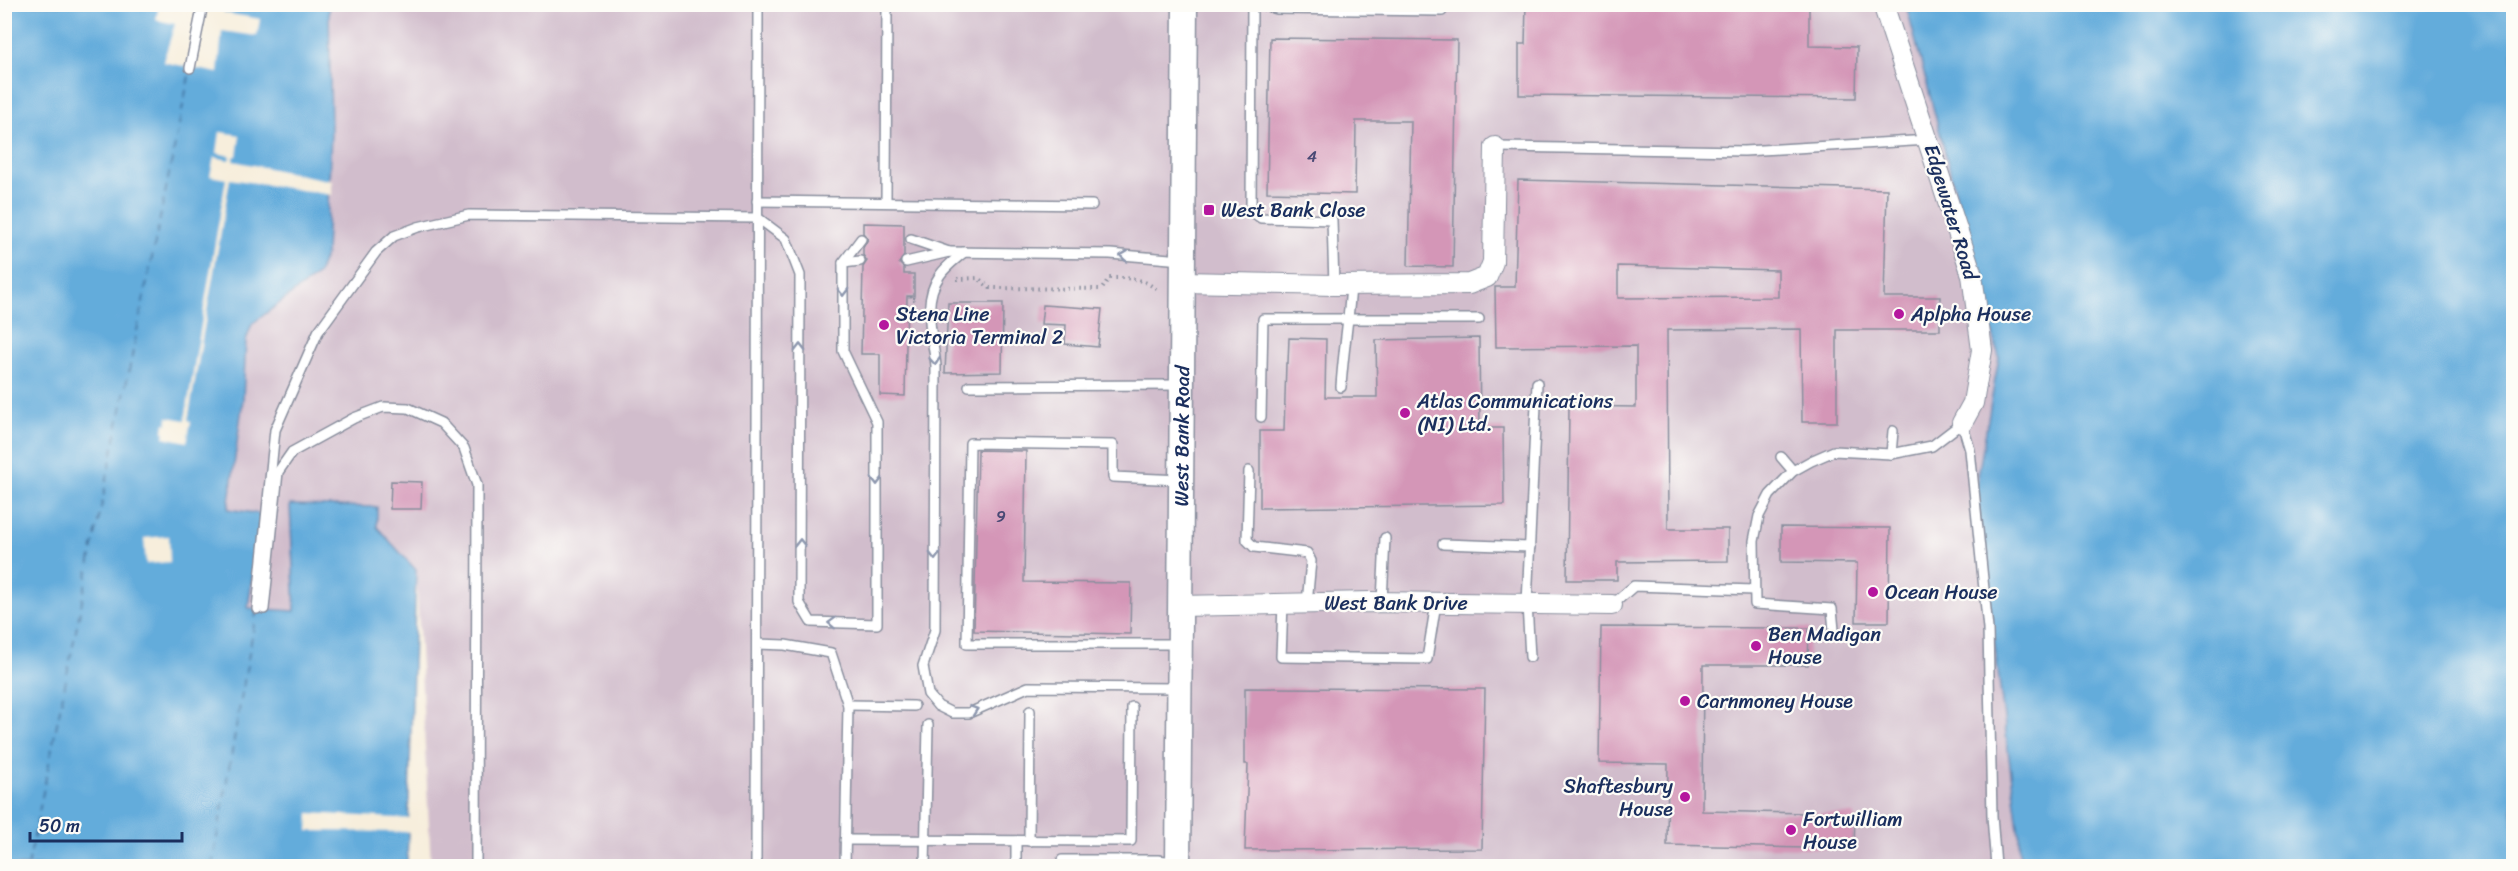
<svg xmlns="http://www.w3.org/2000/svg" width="2518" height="871" font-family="Sriracha,sans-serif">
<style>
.industrial{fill:#d1bdcc}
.water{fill:#63acdb;stroke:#3f6e9c;stroke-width:1.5}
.pier{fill:#f7eedc}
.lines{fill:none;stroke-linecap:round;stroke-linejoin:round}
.ferry{stroke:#345b8a;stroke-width:1.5;stroke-dasharray:8 6;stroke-linecap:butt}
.building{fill:#d496b7;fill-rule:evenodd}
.service-casing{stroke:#898e9d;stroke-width:12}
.minor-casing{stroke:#898e9d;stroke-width:22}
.tertiary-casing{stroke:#898e9d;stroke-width:27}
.path{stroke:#898e9d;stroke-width:4;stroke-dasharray:1.5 4.5;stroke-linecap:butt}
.service{stroke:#fff;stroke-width:9}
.minor{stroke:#fff;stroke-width:20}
.tertiary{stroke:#fff;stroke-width:24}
.oneway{stroke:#8d97ae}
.poi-dot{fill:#b5179e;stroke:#fdfcf7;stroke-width:2}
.labels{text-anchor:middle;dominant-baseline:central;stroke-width:4.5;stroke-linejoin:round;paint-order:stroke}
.number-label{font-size:16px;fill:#494974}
.poi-label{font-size:20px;fill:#1b2f5e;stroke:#fdfcf7;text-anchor:start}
.street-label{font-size:20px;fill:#1b2f5e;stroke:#fdfcf7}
</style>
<rect width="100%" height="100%" fill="#fdfcf7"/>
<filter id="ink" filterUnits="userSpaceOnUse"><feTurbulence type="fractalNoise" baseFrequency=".0167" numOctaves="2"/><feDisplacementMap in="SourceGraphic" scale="12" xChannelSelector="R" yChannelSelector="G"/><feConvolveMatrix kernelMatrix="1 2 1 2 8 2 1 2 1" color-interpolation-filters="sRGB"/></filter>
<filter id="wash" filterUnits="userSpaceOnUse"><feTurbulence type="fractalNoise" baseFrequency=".008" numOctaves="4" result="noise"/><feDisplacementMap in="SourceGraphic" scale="24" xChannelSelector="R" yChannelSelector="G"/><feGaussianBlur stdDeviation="1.35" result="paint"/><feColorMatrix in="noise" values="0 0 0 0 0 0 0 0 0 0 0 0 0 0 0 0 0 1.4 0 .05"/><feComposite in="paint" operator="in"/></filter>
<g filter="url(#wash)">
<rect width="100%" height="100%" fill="#f7eedc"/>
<!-- industrial -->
<path class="industrial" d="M329,5H1906L1999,357L1975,494L2019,835L2020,866H431L416,570L291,505L295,612L248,608L261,514L228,510L243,399L246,340L252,324L272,307L326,253L331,133Z"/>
<!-- water -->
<g class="water">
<path d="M5,5H329L331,133L326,253L318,274L252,324L246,340L243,399L228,509L261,514L248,608L295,611L290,505L377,507V527L416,570L407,866H5Z"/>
<path d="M1906,5H2513V866H2020L2019,835L1975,493L1999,357Z"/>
</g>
<!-- pier -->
<g class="pier">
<path d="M181,4L224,5V13L260,19L257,36L222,31L218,73L163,62L175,24L156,20L159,5L180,6Z"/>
<path d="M220,132L240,135L237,156H234L233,161L332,181V195L230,179L188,420L191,421L187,442L164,437L165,432H163L164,423L167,424L168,417L185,420L226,179L210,176L214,157L229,160L230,156L217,153Z"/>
<path d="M169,536L170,562L146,564L144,538Z"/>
<path d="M309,813L412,819L411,832L308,831Z"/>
</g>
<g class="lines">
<!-- ferry -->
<g class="ferry">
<path d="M28,866L190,71"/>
<path d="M212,866L256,613"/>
</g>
</g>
<g id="blocks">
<!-- building -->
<g class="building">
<path d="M1526,4H1809V46L1857,47L1856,98L1519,95V44H1525Z"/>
<path d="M1270,38L1457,40L1453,267L1408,266L1411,121H1356L1355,194L1267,192Z"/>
<path d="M1518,180L1887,189L1884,297H1940V330H1837V422H1802L1801,329L1667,330L1668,529H1728V561L1617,562V580H1567L1569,406L1636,407V346L1496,347L1495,287H1515ZM1618,266L1778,270V297L1618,298Z"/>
<path d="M863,223L904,224V256L899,263L904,268V274H914V296H907L905,396L880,395V354H861L863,267L867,261L863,255V248L868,239L863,233Z"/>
<path d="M948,303H1003L1002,372L945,373Z"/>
<path d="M1043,305L1102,309L1098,347L1065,344L1066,325L1041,324Z"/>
<path d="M1289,338L1326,339L1325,397H1377L1376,340L1479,338L1480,428H1503L1504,505L1260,508V431H1284L1286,363H1288Z"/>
<path d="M978,450L1026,451L1024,582L1131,583L1130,634L974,631Z"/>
<path d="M391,481L422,482L421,509H390Z"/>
<path d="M1781,527L1890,528L1889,622H1856L1857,563L1781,562Z"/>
<path d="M1601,627L1809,628L1808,665H1703L1702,811L1855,814L1854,849L1667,845L1668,764L1599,763Z"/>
<path d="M1245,688L1485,689L1482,849L1245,850L1248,764H1245Z"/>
</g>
</g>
</g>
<g filter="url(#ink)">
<use href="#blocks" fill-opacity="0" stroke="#898e9d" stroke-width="1.5"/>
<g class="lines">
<defs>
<g id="service">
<path d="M1252,4L1251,211L1261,218L1332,220L1334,285"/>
<path d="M1260,4L1277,9L1442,11"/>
<path d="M190,68L203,4"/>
<path d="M1495,147L1744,151L1929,140"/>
<path d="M757,201L1092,205"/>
<path d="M886,202L887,4"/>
<path d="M911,239L949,252"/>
<path d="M964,252C956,259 946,266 940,275C921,302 933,336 936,366L935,630L923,666L928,694L938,706L952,713H969L1028,687L1178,688"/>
<path d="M906,262L949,252L1110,254L1182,260"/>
<path d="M843,263L860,261"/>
<path d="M969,386L1182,385"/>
<path d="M1341,387C1343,353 1349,319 1351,285"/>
<path d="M1261,417L1263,319H1479"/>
<path d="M1891,454L1893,431"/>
<path d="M1781,457L1793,471"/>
<path d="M1249,471L1247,540L1254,547L1307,553L1311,561L1307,603"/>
<path d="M1443,544L1530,547"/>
<path d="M1382,602L1385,538"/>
<path d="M1283,604L1281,657L1427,659L1436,603"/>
<path d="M1612,605L1634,586L1754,590"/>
<path d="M257,609L275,430L318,332L376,252L394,236L418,227L469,215L758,218L786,239L800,275L799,602L811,622L877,624V422L843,351V263L861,239"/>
<path d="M264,609L278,472L292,452L354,418L383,407L408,408L441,423L464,448L477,485L476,866"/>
<path d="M1834,630L1832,609L1755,604L1754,541L1759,516L1770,495L1793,471L1811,461L1834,451L1891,454L1932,446L1962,423L1970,450L1988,629L1992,816L1996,866"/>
<path d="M757,644L785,645L831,653L848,705L845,866"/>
<path d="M1179,644H967L970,443L1113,445V477L1181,480"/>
<path d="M1530,657L1527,604L1537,383"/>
<path d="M848,705L914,706"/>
<path d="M845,840L1131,841L1132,707"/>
<path d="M1016,841V866"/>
<path d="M1029,841L1030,711"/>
<path d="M1062,860H1158L1206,866"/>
<path d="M756,866L758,4"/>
<path d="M925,866L928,725"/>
</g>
<g id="minor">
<path d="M1883,4L1972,275L1982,350L1973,403L1962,423"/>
<path d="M1182,282L1334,285L1469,284L1487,277L1493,262L1495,147"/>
<path d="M1180,606L1371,602L1612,605"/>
</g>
<g id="tertiary">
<path id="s1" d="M1178,866L1185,4"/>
</g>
</defs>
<!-- service casing -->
<use href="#service" class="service-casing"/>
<!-- minor casing -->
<use href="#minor" class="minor-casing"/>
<!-- tertiary casing -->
<use href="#tertiary" class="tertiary-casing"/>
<!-- path -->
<g class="path">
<path d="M957,279L978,278L990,288L1102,289L1109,278C1127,278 1141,277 1156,289"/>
<path d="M910,296V299H915"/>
</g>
<!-- service -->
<use href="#service" class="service"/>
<!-- minor -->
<use href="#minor" class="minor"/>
<!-- tertiary -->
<use href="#tertiary" class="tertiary"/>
</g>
<!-- one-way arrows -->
<defs><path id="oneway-chevron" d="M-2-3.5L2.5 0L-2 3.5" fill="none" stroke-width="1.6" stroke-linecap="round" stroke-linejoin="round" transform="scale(1.5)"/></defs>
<g class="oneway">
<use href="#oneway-chevron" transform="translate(1124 256) rotate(-173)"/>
<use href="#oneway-chevron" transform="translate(843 292) rotate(90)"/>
<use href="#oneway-chevron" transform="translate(800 348) rotate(-90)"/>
<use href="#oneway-chevron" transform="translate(935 361) rotate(85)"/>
<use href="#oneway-chevron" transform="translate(877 481) rotate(90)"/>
<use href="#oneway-chevron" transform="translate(800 543) rotate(-90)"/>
<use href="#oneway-chevron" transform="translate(935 556) rotate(90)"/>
<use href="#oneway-chevron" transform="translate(832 623) rotate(-178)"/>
<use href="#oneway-chevron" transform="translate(974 710) rotate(-19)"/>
</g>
</g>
<!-- markers -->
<g class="poi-dot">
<rect x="1203" y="204" width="12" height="12" rx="3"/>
<circle cx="1899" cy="314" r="6"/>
<circle cx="884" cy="325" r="6"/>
<circle cx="1405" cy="413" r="6"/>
<circle cx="1873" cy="592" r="6"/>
<circle cx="1756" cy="646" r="6"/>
<circle cx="1685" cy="701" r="6"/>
<circle cx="1685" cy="797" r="6"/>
<circle cx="1791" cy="830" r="6"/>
</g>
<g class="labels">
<!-- number labels -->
<g class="number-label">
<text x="1312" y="156">4</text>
<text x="1001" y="516">9</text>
</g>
<!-- poi labels -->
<g class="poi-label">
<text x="1221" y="210">West Bank Close</text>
<text x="896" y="314">Stena Line<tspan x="896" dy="23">Victoria Terminal 2</tspan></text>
<text x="1911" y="314">Aplpha House</text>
<text x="1417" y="401">Atlas Communications<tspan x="1417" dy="23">(NI) Ltd.</tspan></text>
<text x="1885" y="592">Ocean House</text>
<text x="1768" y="634">Ben Madigan<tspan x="1768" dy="23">House</tspan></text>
<text x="1697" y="701">Carnmoney House</text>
<text x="1673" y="786" text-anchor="end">Shaftesbury<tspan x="1673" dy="23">House</tspan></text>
<text x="1803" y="819">Fortwilliam<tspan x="1803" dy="23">House</tspan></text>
</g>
<!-- street labels -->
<g class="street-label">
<text transform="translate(1951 212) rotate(73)">Edgewater Road</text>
<text stroke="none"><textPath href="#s1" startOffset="430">West Bank Road</textPath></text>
<text x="1396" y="603">West Bank Drive</text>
</g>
</g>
<!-- margin -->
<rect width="2518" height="871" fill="none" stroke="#fdfcf7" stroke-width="24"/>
<!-- scale -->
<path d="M30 832v9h152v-9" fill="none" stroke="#1b2f5e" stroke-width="3"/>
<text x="39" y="832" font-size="18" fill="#1b2f5e" stroke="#fdfcf7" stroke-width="4.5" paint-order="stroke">50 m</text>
</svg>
